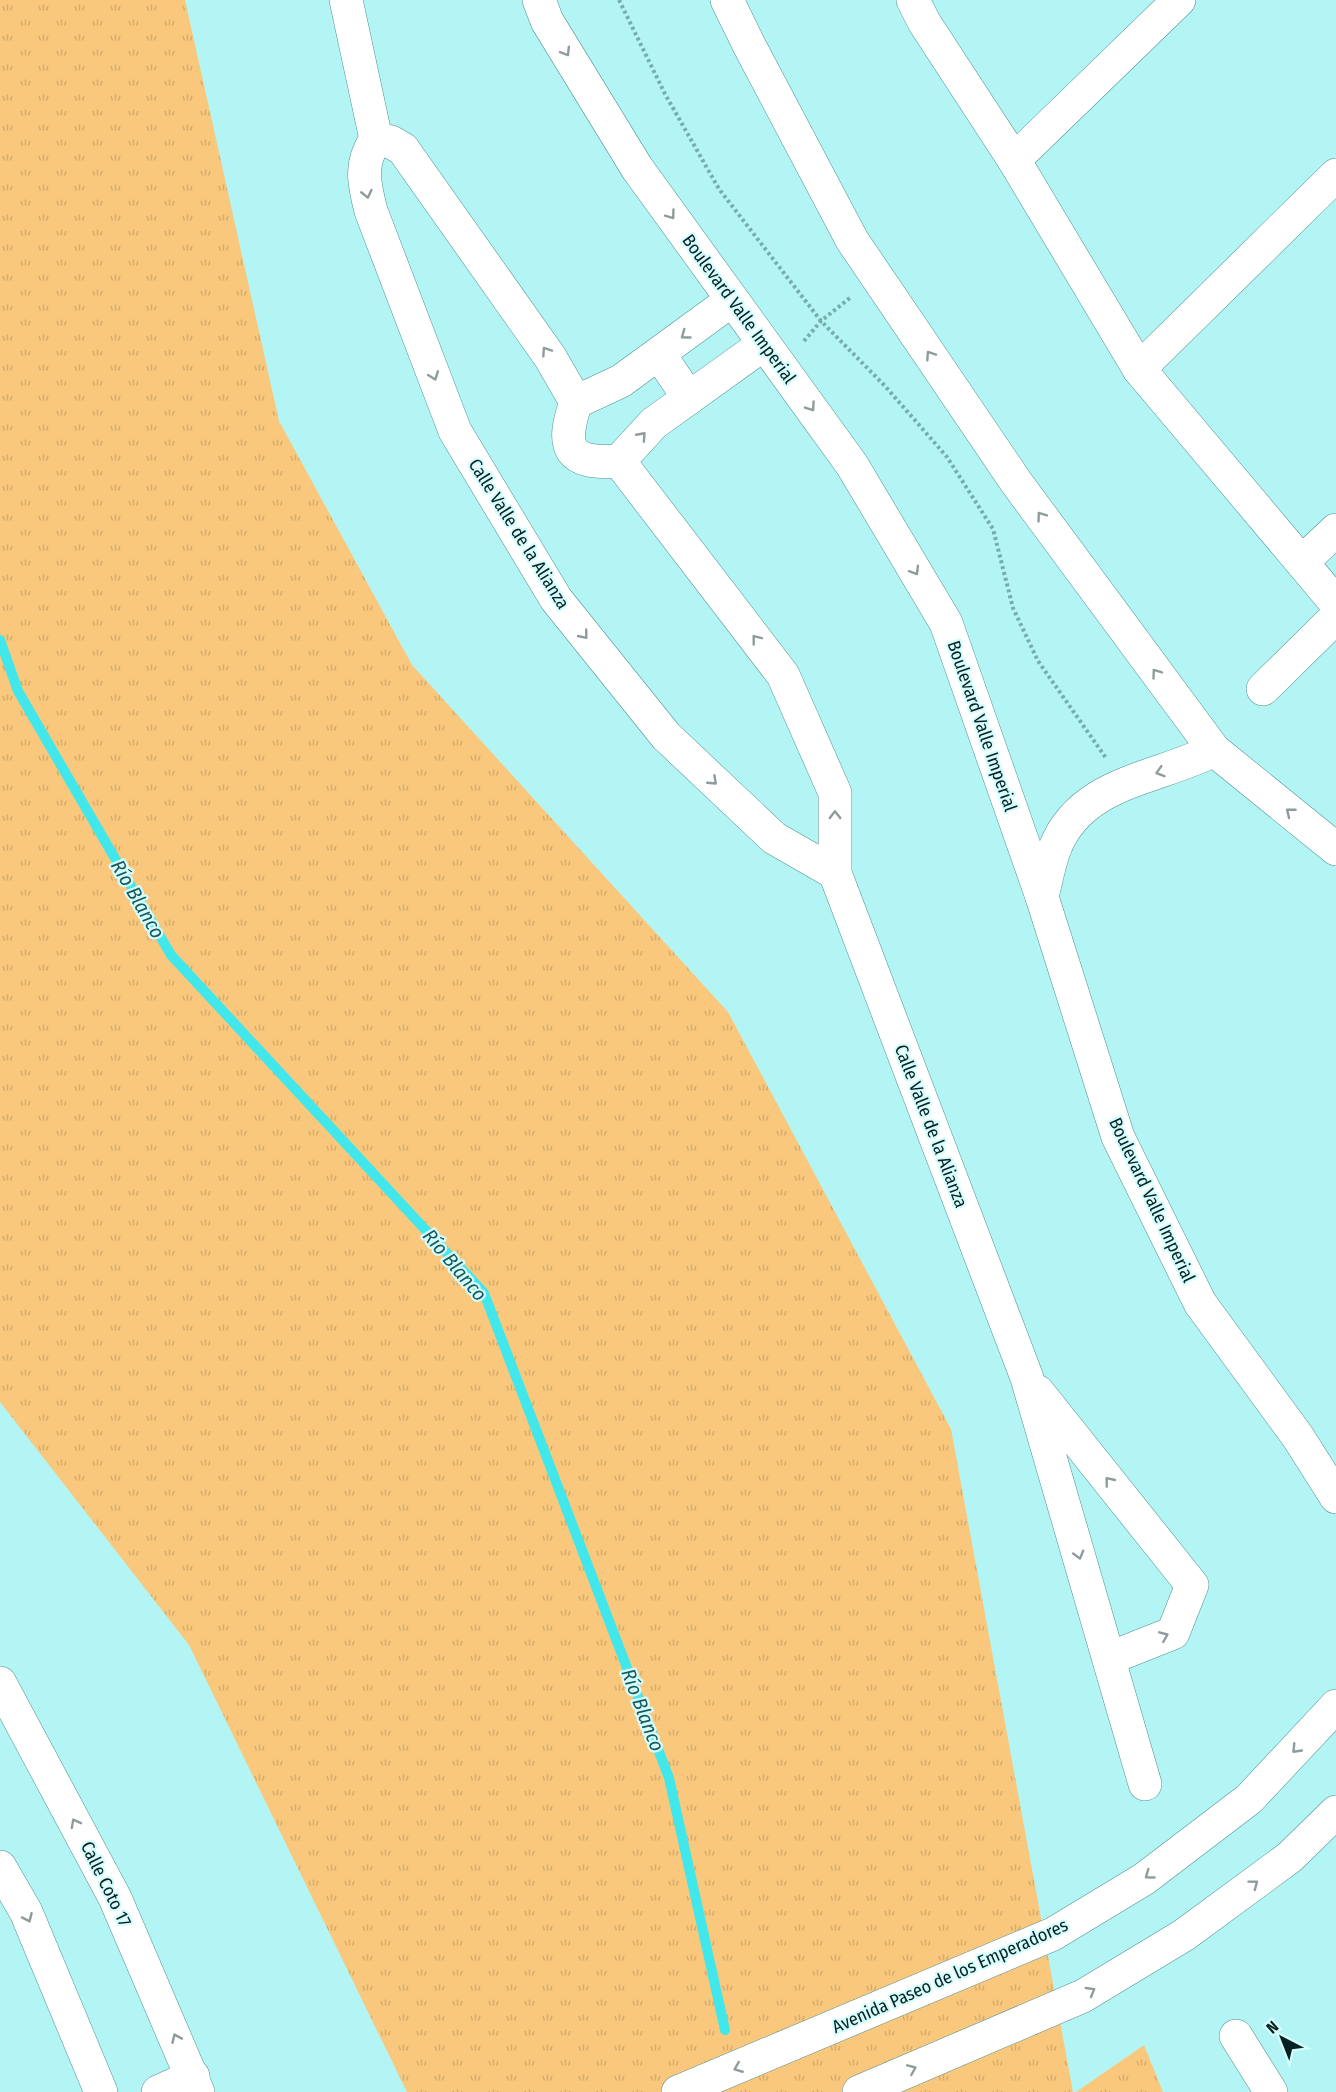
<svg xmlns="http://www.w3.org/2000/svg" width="1336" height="2092" font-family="'Fira Sans Condensed',sans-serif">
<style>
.grass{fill:url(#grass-tufts)}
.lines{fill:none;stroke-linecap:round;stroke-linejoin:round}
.stream{stroke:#42e7eb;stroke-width:10}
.minor-casing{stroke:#509091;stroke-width:34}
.path{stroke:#77acac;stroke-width:4;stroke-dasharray:3 3;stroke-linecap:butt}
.minor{stroke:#fff;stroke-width:33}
.oneway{stroke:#8f9b9c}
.labels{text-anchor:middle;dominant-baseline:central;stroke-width:4.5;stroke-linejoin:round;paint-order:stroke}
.street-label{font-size:18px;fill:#062122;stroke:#d6fdfd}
.water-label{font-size:20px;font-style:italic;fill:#16595a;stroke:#d6fdfd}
</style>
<defs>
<pattern id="grass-tufts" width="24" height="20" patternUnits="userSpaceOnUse" patternTransform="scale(1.5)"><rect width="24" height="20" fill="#fac87c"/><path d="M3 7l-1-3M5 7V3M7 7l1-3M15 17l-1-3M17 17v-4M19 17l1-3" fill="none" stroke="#d5ac6b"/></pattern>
</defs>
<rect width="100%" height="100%" fill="#b3f5f5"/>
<!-- grass -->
<g class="grass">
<path d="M0,0H185L279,421L412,665L728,1012L951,1429L1073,2092H407L189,1645L0,1402Z"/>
<path d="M1144,2045L1163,2092H1076Z"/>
</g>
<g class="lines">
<!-- stream -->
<path class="stream" d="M0,640L18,691L171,955L484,1293L669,1778L725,2030"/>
<defs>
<g id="minor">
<path d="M346,0L376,139C359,164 364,183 371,211L455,431L556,599L666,736L774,838L835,873"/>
<path d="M539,0L547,21L637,168L852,465L946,623L1042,897L1118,1137L1200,1303L1298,1437L1336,1497"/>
<path d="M727,0L749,45L852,240L1016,482L1214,750L1336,849"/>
<path d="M913,0L924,22L1014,160L1179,0"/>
<path d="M376,139L391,142L403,149L550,357L576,402"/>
<path d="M1014,160L1139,369L1336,603"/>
<path d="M732,300L621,381L576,402C560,448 568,465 619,461L654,423L764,344"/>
<path d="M659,354L689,398"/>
<path d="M1139,369L1336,175"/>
<path d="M619,461L783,675L835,793V873L1027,1378L1145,1784"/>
<path d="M1302,562L1336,530"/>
<path d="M1263,689L1336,617"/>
<path d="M1042,897C1046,881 1049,863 1055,848C1081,781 1158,779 1214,750"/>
<path d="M1038,1392L1192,1585L1173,1633L1110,1658"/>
<path d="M0,1683L115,1898L198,2092"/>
<path d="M0,1867L26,1912L101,2092"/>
<path d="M1236,2036L1271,2092"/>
<path d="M158,2092L193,2076"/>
<path d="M678,2092L1053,1934L1144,1879L1249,1799L1336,1706"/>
<path d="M859,2092L1083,1996L1184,1935L1290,1857L1336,1812"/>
</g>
</defs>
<!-- minor casing -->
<use href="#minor" class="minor-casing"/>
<!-- path -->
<g class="path">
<path d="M619,0L665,94L719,189L821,321L885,386L947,457L993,529L1013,608L1038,661L1106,758"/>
<path d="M804,341L821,321L851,297"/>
</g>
<!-- minor -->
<use href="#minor" class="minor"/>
</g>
<!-- one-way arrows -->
<defs><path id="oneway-chevron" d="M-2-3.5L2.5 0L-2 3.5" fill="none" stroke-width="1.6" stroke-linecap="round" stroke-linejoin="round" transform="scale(1.5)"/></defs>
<g class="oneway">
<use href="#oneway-chevron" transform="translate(566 52) rotate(58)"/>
<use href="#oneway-chevron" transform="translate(367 194) rotate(77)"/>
<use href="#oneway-chevron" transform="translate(671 215) rotate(54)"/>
<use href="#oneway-chevron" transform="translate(685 335) rotate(144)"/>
<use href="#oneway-chevron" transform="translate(546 351) rotate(-124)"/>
<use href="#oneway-chevron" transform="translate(930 355) rotate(-124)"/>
<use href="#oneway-chevron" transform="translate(434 376) rotate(69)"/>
<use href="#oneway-chevron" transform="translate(811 407) rotate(55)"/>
<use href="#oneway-chevron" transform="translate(642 436) rotate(-48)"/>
<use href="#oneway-chevron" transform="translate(1041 516) rotate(-126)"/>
<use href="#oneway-chevron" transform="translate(915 571) rotate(59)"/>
<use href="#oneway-chevron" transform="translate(584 635) rotate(51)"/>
<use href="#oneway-chevron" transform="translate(756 639) rotate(-128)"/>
<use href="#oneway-chevron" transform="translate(1156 673) rotate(-126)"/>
<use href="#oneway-chevron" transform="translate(1160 772) rotate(163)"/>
<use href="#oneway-chevron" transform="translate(713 781) rotate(43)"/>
<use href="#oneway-chevron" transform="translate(1290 812) rotate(-141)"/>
<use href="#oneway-chevron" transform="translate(835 815) rotate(-90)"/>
<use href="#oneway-chevron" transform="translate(1109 1481) rotate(-129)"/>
<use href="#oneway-chevron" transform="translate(1079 1555) rotate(74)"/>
<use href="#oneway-chevron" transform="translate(1164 1636) rotate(-23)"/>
<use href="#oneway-chevron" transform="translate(1296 1749) rotate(134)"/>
<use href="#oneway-chevron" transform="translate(75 1823) rotate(-118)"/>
<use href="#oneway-chevron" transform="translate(1149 1875) rotate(144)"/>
<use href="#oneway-chevron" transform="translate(1254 1884) rotate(-37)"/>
<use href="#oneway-chevron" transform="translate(28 1918) rotate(66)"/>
<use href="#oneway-chevron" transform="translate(1091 1991) rotate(-30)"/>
<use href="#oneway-chevron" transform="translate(176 2038) rotate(-114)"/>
<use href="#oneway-chevron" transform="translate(738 2068) rotate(158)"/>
<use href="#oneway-chevron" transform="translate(912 2069) rotate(-23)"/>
</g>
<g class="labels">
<!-- street labels -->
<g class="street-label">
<text transform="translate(739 309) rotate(54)">Boulevard Valle Imperial</text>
<text transform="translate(519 534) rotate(58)">Calle Valle de la Alianza</text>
<text transform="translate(982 726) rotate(71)">Boulevard Valle Imperial</text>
<text transform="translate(931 1126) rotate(69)">Calle Valle de la Alianza</text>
<text transform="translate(1152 1200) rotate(65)">Boulevard Valle Imperial</text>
<text transform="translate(106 1884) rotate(64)">Calle Coto 17</text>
<text transform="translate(950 1976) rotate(-24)">Avenida Paseo de los Emperadores</text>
</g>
<!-- water labels -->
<g class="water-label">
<text transform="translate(138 899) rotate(60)">Río Blanco</text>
<text transform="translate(455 1265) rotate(50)">Río Blanco</text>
<text transform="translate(643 1710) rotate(69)">Río Blanco</text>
</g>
</g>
<!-- north arrow -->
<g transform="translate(1282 2038) rotate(318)" stroke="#d6fdfd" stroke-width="4.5" paint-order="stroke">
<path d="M0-4.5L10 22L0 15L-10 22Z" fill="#062122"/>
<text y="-9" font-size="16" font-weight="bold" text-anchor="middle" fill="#062122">N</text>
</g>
</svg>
